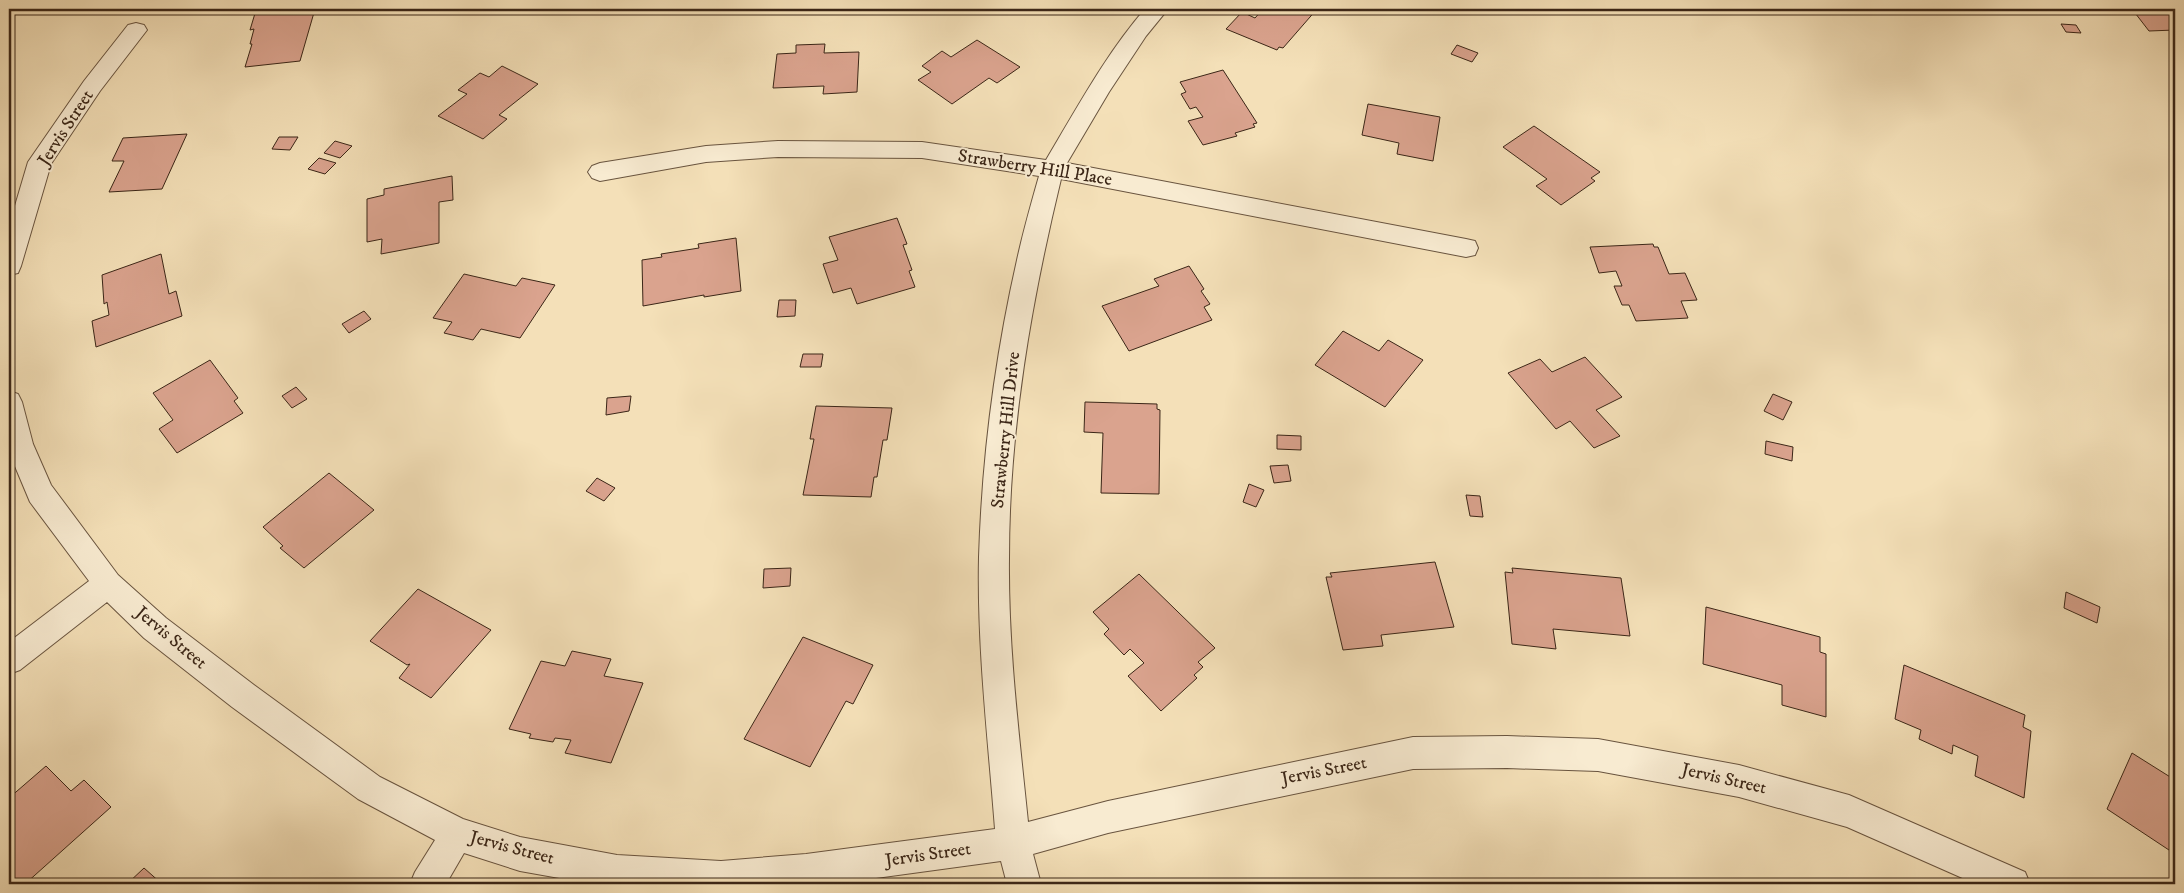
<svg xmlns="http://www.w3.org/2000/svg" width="2184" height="893" font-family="'IM FELL DW Pica',serif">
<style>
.building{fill:#daa38e;stroke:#3b2617}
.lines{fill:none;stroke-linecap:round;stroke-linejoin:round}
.minor-casing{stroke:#69543f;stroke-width:2}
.minor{fill:#f8ebd1;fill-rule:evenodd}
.labels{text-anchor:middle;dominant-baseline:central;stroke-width:4;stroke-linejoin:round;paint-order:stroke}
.street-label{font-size:18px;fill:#3b2617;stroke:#f8ebd1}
</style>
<rect width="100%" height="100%" fill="#f4e0b8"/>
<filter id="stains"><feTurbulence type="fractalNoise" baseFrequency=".004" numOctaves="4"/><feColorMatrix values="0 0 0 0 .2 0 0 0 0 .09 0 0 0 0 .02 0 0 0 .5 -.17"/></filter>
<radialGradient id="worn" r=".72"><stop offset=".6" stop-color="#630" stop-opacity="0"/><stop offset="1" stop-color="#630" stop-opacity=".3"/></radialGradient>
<!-- building -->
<g class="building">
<path d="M270,9H315L300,61L245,67L252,44H250L254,29L250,30L256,10Z"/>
<path d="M1263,9H1317L1283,48L1279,47L1277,50L1226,29L1242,12L1255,18Z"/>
<path d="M2132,9H2175V30L2149,31Z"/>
<path d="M2061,24L2076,25L2081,33L2066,32Z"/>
<path d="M977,40L1020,67L997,83L989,78L952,104L918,80L931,72L922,66L942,51L951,57Z"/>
<path d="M825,44L824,53L859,52L857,92L823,94L824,86L773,88L777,54L796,53V45Z"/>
<path d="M1457,45L1478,53L1472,62L1451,54Z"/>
<path d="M502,66L538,84L499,115L507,119L483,139L438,116L467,94L458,90L480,73L489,77Z"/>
<path d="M1223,70L1257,123L1253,124L1255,127L1235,133L1237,136L1203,145L1188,121L1203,117L1196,107L1190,109L1181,94L1186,92L1180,82Z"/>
<path d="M1368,104L1440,117L1433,161L1397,154L1399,143L1362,135Z"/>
<path d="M1534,126L1600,172L1591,178L1595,181L1561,205L1536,186L1547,179L1503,147Z"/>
<path d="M187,134L162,189L109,192L124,161H112L123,138Z"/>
<path d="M279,137H298L290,150L272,149Z"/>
<path d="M335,141L352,146L340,158L324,153Z"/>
<path d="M319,158L336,163L325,174L308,169Z"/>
<path d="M452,176L453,200L439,202V243L381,254L382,239L367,242V199L384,195V189Z"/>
<path d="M897,218L907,244L903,245L912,270L909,271L915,287L857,304L851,288L833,293L823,264L838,260L829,237Z"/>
<path d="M736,238L741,291L704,297V295L643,306L642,260L662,257L661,254L699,248L698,244Z"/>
<path d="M1653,244L1654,247H1658L1669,274L1685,273L1697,300L1681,301L1688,318L1636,321L1629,305H1622L1614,286H1622L1616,271L1599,273L1590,247Z"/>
<path d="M161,254L169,294L176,291L182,316L96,347L92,321L109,315L107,302L104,304L102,275Z"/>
<path d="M1189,266L1204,289L1201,291L1210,304L1204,307L1212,320L1129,351L1102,306L1159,286L1154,279Z"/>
<path d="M464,274L516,286L522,278L555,285L520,338L481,329L473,340L444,333L452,322L433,318Z"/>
<path d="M779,300H796L795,316L777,317Z"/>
<path d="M364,311L371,319L349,333L342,324Z"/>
<path d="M1343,331L1379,351L1388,340L1423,360L1385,407L1315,365Z"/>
<path d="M803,354H823L821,367H800Z"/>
<path d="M1585,357L1622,397L1596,410L1620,436L1594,448L1570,421L1556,429L1508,373L1540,359L1552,372Z"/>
<path d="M210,360L238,398L234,401L243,413L177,453L159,429L173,420L153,393Z"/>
<path d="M296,387L307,399L292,408L282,396Z"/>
<path d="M1773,394L1792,402L1783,420L1764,411Z"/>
<path d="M631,396L629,411L606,415L607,398Z"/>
<path d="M1085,402L1157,404V409L1160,410L1159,494L1101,493L1103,433L1084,432Z"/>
<path d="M816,406L892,408L887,440H883L877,477H874L871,497L803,495L814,439H810Z"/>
<path d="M1277,435L1301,436V450L1277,449Z"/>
<path d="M1766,441L1793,447L1792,461L1765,454Z"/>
<path d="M1288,465L1291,481L1274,483L1270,466Z"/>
<path d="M329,473L374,510L304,568L280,548L283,546L263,527Z"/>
<path d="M597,478L615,488L604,501L586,491Z"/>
<path d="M1249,484L1264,490L1256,507L1243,502Z"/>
<path d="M1466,495L1480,496L1483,517L1470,516Z"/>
<path d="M1435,562L1454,627L1381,635L1383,646L1343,650L1326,577H1332L1330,573Z"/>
<path d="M791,568L790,586L763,588L764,569Z"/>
<path d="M1512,568L1621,578L1630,636L1553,629L1556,649L1512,644L1505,572L1513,573Z"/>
<path d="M1139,574L1215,648L1198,662L1203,667L1194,675L1197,678L1161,711L1128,676L1144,663L1130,649L1124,655L1104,634L1109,629L1093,612Z"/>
<path d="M418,589L491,630L431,698L399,678L410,664L407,665L370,641Z"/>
<path d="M2066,592L2100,607L2097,623L2064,608Z"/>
<path d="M1706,607L1820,637V652L1826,654V717L1782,705V685L1703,664Z"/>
<path d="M803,637L873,665L853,704L846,701L810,767L744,739Z"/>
<path d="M572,651L611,659L604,676L643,683L611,763L565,753L571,740L555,738L553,742L529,738L531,734L509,729L541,661L565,666Z"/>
<path d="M1904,665L2025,715L2023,727L2031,731L2024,798L1975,776L1978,756L1953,745L1952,754L1919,739L1921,730L1895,719Z"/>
<path d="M2132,753L2175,780V854L2107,809Z"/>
<path d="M46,766L71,791L84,780L111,807L25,884H9V798Z"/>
<path d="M144,868L162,884H127Z"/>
</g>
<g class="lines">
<defs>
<g id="minor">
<path d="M1145,9H1168L1146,36L1109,92L1067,163L1466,239L1475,241L1478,248L1475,255L1466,257L1061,179C1031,303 1009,430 1009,558C1008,646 1019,734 1028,822L1108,801L1413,737L1507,736L1598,739L1739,765L1849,795L2025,872L2030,884H1976L1847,827L1739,797L1598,771L1507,768L1413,769L1108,833L1033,854L1041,884H1007L1001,861L832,884H593L520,871L464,853L446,884H410L415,872L435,840L358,799L232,707L144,638L107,602L20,670L9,674V642L89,581L30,502L9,452V391L18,394L22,402L33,444L51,485L118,575L166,618L254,685L380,777L463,819L520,837L617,855L721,861L806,854L995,829C988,738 977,647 979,557C982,458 995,357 1017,260C1023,232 1031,204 1039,176L922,158L778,157L706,162L600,181L592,178L588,172L592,166L600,163L706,146L778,141L922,142L1046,160C1077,108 1106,54 1145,9Z"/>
<path d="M136,23L144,25L147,30L100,91L51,164L21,266L18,273L9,275V226L28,162L84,81L128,25Z"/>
</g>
</defs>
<!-- minor casing -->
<use href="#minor" class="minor-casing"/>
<!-- minor -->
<use href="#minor" class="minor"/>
</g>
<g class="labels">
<!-- street labels -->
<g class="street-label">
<text transform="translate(66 128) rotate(-57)">Jervis Street</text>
<text transform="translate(1035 168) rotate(9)">Strawberry Hill Place</text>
<text transform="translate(1006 430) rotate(-84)">Strawberry Hill Drive</text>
<text transform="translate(171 638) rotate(40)">Jervis Street</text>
<text transform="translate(1324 771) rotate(-11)">Jervis Street</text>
<text transform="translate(1724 779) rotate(13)">Jervis Street</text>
<text transform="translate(512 848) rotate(15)">Jervis Street</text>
<text transform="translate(928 855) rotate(-8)">Jervis Street</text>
</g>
</g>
<!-- margin -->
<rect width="2184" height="893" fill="none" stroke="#f4e0b8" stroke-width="30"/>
<rect x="10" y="10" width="2164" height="873" fill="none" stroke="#3b2617" stroke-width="2.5"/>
<rect x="15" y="15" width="2154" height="863" fill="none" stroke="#3b2617"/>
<rect width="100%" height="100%" filter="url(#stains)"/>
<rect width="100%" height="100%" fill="url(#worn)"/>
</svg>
